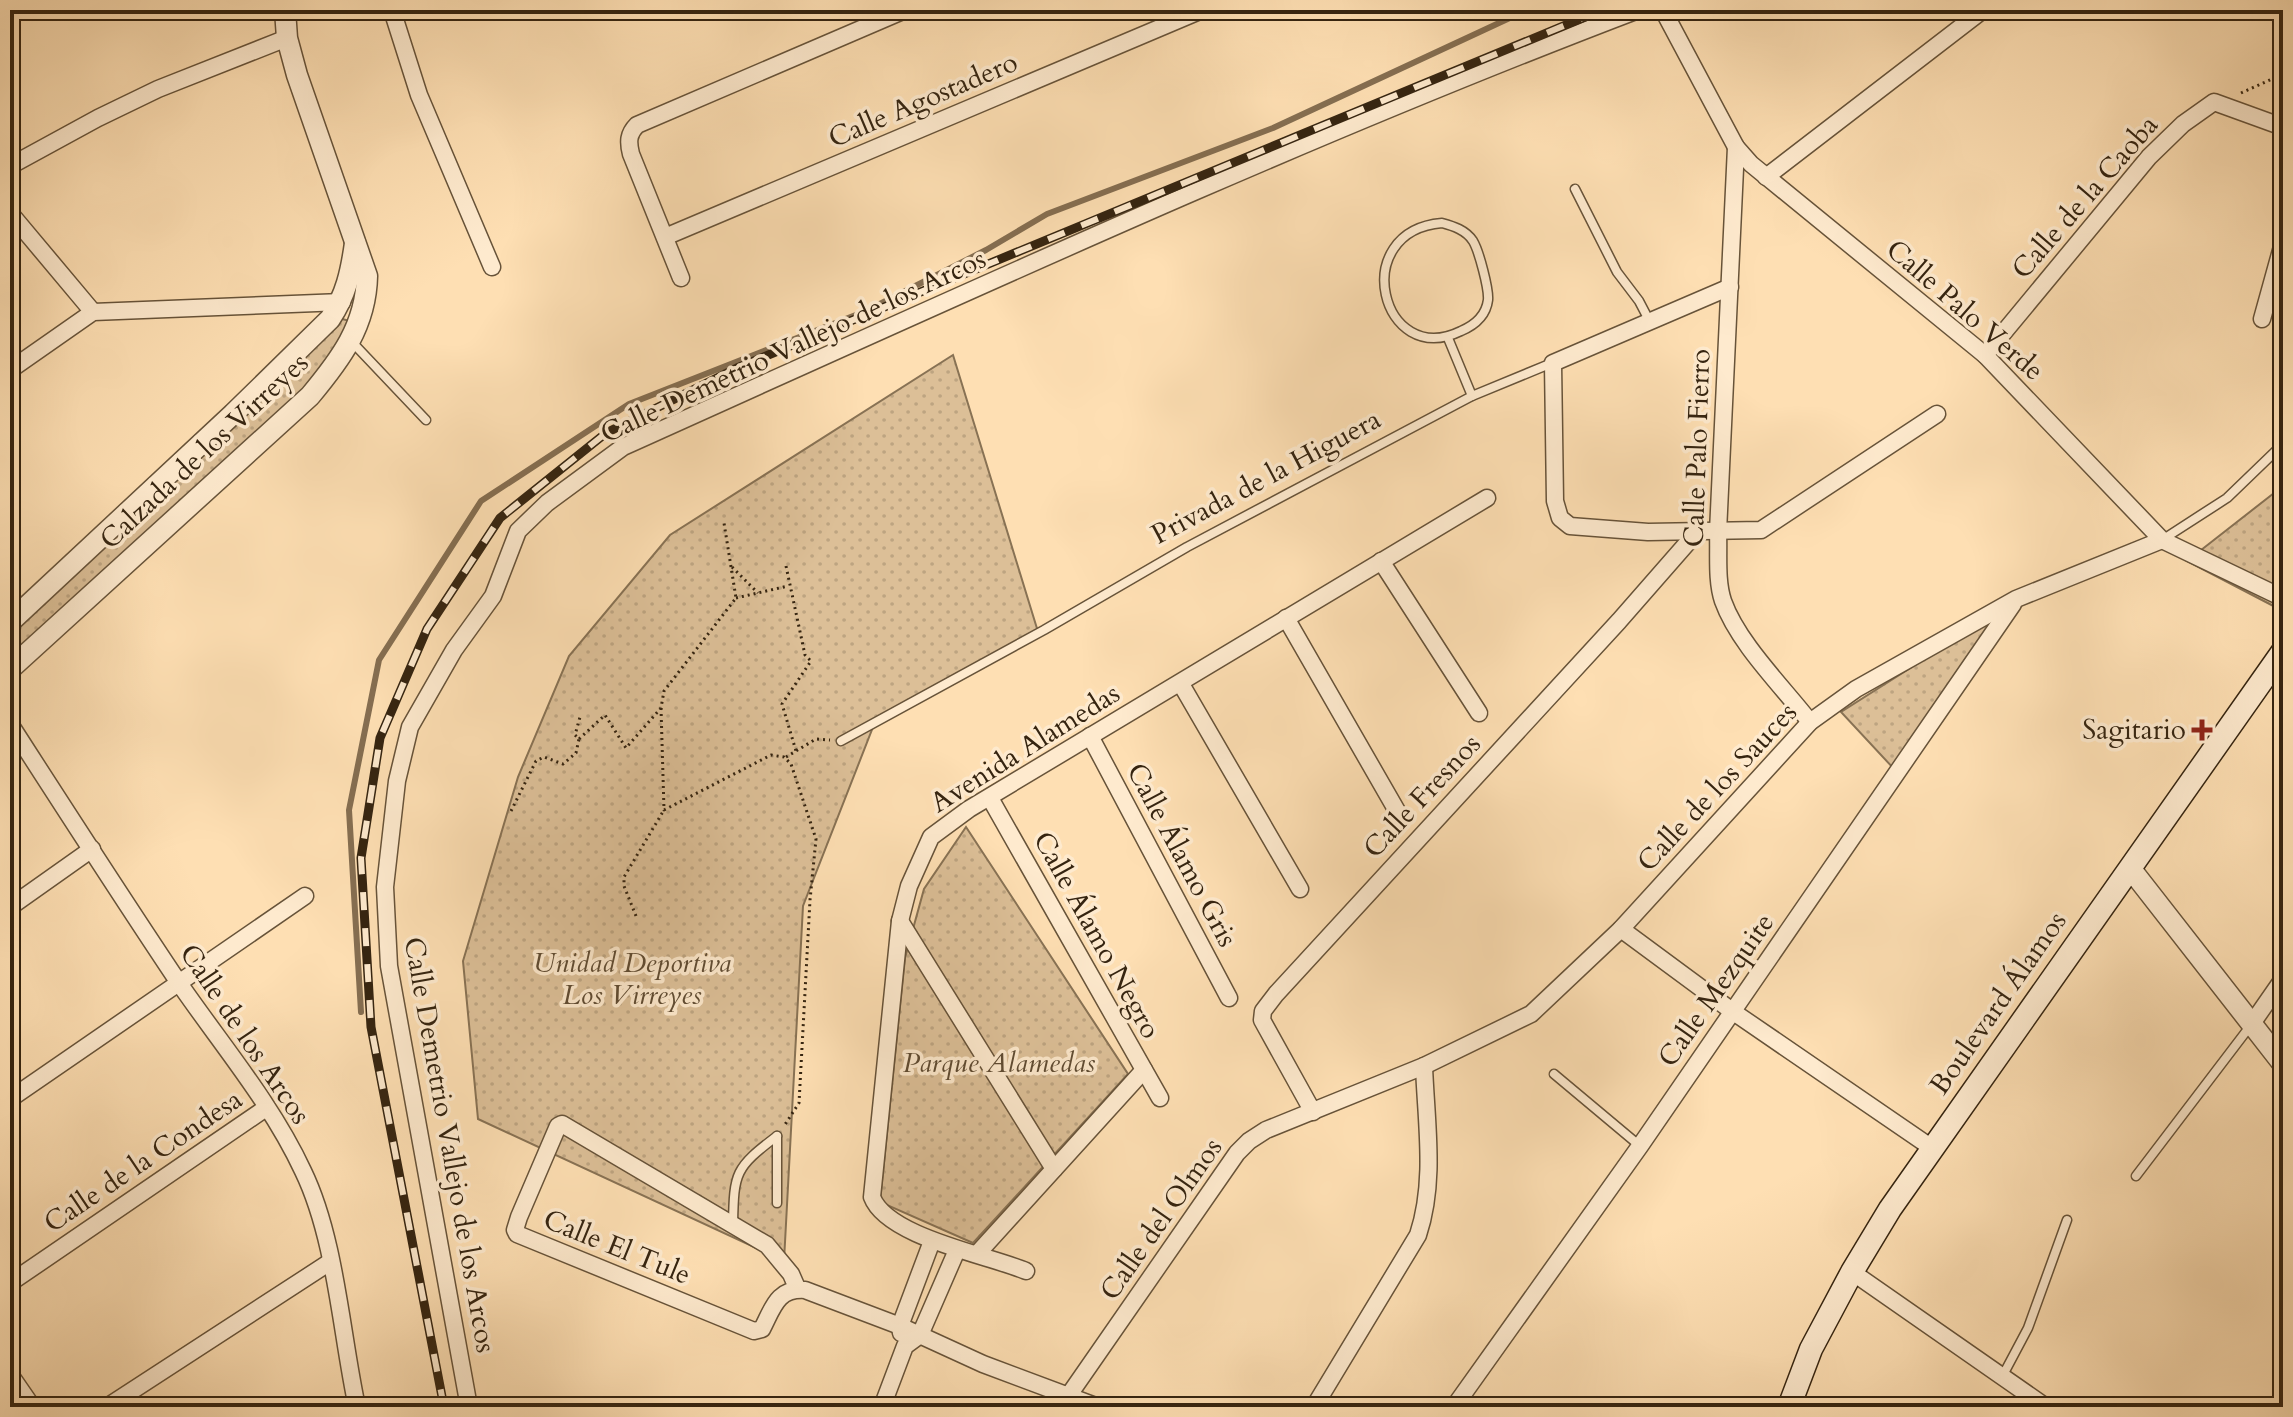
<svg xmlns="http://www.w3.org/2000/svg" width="2293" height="1417" font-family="Cardo,serif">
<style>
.park{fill:url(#park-dots);stroke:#887254;stroke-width:2}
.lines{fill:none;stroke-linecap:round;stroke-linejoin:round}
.stream{stroke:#856e51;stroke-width:6}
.service-casing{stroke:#675339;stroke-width:11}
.minor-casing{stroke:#675339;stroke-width:19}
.tertiary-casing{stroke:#675339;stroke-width:23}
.secondary-casing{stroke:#352410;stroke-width:25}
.path{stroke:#352410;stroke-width:3;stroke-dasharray:2 4;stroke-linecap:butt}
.service{stroke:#feeace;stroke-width:8}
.minor{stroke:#feeace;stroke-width:16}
.tertiary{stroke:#feeace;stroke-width:20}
.secondary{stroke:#feeace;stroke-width:22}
.rail-casing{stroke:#352410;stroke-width:9}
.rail{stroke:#feeace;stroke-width:6;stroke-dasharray:18;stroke-linecap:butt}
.poi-dot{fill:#8f2418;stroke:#feeace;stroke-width:3}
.labels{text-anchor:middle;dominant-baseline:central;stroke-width:7;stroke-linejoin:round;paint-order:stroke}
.street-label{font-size:28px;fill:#352410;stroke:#feeace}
.poi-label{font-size:28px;fill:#352410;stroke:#feeace;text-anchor:end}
.park-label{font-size:28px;font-style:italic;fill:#5f4b32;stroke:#feeace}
</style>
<defs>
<pattern id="park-dots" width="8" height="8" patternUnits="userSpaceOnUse" patternTransform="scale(2)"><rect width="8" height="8" fill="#dcbf97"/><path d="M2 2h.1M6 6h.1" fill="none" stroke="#bda481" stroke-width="1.8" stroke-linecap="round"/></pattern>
</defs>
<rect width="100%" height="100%" fill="#fedfb3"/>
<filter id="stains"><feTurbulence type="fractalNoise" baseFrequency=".0025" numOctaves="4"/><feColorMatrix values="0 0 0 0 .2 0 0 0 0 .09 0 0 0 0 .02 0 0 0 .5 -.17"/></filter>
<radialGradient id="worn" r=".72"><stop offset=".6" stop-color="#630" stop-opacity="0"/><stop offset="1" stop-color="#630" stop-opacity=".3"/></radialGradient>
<!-- park -->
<g class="park">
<path d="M328,315L353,322L339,355L10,666V619Z"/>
<path d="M953,355L1039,635L875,722L803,906L784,1261L478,1119L463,961L518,777L569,656L670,535Z"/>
<path d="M2283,486V611L2187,561Z"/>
<path d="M2005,608L1895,770L1841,712Z"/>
<path d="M966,827L1128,1074L973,1243L880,1202L905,958L924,889Z"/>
</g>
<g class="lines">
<!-- stream -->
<path class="stream" d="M361,1012L349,810L379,660L481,501L629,404L866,311L986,250L1047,214L1273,128L1527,10"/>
<defs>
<g id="service">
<path d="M1575,189L1617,272L1639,301L1650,322"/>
<path d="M1442,223C1453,226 1466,230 1473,241C1479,251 1489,289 1488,300C1486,316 1475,325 1461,331C1381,370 1347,231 1442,223Z"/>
<path d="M1448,338L1472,396"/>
<path d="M352,342L426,420"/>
<path d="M2162,540L2227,498L2283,444"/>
<path d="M841,741L1044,630L1187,547L1472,396L1552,363"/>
<path d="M1554,1074L1640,1146"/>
<path d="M2136,1176L2251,1025"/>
<path d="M777,1203V1136"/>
<path d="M733,1224C734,1172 735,1168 777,1136"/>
<path d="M2002,1377L2028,1328L2067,1220"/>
</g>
<g id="minor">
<path d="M392,10L419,95L492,267"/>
<path d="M1663,10L1736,147L1751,164L1985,355L2162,540L2283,598"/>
<path d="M1736,147L1718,532C1719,554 1716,580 1723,601C1738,643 1782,686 1810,722"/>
<path d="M10,166L98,118L158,89L287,38"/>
<path d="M1766,177L1983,10"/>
<path d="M10,213L93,312"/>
<path d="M665,237L1202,10"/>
<path d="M681,278L631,154C628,142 628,134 637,125L905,10"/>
<path d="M1730,287L1553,363L1555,501L1560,518L1570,526L1648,532L1761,530L1937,414"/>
<path d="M2262,319L2283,243"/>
<path d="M1985,355L2149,157L2183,124L2214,102L2283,127"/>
<path d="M10,370L93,312L342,302"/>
<path d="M1381,561L1479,713"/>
<path d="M1286,618L1397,811"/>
<path d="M1181,684L1300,889"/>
<path d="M10,724C66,811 122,898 179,983C221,1044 272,1104 303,1171C336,1239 341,1333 357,1407"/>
<path d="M1090,736L1229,998"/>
<path d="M990,798L1160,1098"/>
<path d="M10,907L92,849"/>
<path d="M900,921L1054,1169"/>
<path d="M1621,929L1732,1011L1932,1148"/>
<path d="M2251,1025L2283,979"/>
<path d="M10,1099L305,896"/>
<path d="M1313,1112L1262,1020L1263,1011L1276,994L1619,621L1696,533"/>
<path d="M977,1254L1144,1070"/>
<path d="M1026,1271C988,1255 887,1237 872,1197L900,921L909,886L931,837L969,809L1487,498"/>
<path d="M1852,1272L2046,1407"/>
<path d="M10,1283L266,1108"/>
<path d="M798,1290L791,1274L767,1245L562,1124L558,1126L519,1217L515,1230L517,1234L754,1331L762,1329C773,1308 777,1288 805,1290L900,1326L983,1364L1098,1407"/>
<path d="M901,1333L900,1326L932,1241"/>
<path d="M107,1407L330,1262"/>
<path d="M469,1407L389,966L385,887L397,781L410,727L454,650L493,596L518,531L547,503L623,447C959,296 1294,141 1638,10"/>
<path d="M882,1407L905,1346L920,1335L957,1250"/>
<path d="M1065,1407L1069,1395L1237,1153L1249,1141L1266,1130L1424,1066L1531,1014L1621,929L1810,722L1856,689L2016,599L2162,540"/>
<path d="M1314,1407L1418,1235C1436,1181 1426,1122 1424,1066"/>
<path d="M1454,1407L1640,1146L2013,604"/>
</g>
<g id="tertiary">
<path d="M10,622L233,414L330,319C346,295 351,272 355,243"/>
<path d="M10,669L310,396C340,360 366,326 367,276L297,75L287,38L285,10"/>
<path d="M2130,868L2283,1064"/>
<path d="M10,1378L30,1407"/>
</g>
<path id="secondary" d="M1789,1407L1811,1349L1852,1272L1890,1209L2283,651"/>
</defs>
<!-- service casing -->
<use href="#service" class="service-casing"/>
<!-- minor casing -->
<use href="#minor" class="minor-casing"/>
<!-- tertiary casing -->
<use href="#tertiary" class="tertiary-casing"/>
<!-- secondary casing -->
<use href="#secondary" class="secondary-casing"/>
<!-- path -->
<g class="path">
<path d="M2241,93L2283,74"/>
<path d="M786,566L805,655L811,661L782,704L796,751"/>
<path d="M732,567L758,593"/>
<path d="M736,598L788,586"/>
<path d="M661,708L664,810L771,755L784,757L791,764L816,839L810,900L799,1103L784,1126"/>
<path d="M579,739L605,715L626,748L661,708L664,691L736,598L724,523"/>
<path d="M786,757L816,739L830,740"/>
<path d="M511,811L536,761L544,757L563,764L576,753L579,739L575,735L580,717"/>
<path d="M636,916L624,886V877L664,810"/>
</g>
<!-- service -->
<use href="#service" class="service"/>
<!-- minor -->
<use href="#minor" class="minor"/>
<!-- tertiary -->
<use href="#tertiary" class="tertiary"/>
<!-- secondary -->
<use href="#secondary" class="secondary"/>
<defs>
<path id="rail" d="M444,1407L371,1027L361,858L380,738L427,629L500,518L606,433L737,368L1602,10"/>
</defs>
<!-- rail casing -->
<use href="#rail" class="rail-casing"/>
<!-- rail -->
<use href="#rail" class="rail"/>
</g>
<!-- markers -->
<path class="poi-dot" d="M2198 718h8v8h8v8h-8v8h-8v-8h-8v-8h8z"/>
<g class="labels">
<!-- street labels -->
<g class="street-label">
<text transform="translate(923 100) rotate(-23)">Calle Agostadero</text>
<text transform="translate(2085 197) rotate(-49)">Calle de la Caoba</text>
<text transform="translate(1965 310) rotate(41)">Calle Palo Verde</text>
<text transform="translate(793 346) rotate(-25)">Calle Demetrio Vallejo de los Arcos</text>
<text transform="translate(1697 448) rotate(-88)">Calle Palo Fierro</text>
<text transform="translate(204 451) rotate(-43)">Calzada de los Virreyes</text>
<text transform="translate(1266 477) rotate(-28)">Privada de la Higuera</text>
<text transform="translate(1025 748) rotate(-32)">Avenida Alamedas</text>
<text transform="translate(1717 787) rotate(-47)">Calle de los Sauces</text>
<text transform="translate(1422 796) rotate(-47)">Calle Fresnos</text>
<text transform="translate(1182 855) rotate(62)">Calle Álamo Gris</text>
<text transform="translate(1097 935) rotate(61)">Calle Álamo Negro</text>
<text transform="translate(1716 990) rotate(-55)">Calle Mezquite</text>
<text transform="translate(1998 1003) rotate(-55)">Boulevard Álamos</text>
<text transform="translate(245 1034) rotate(56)">Calle de los Arcos</text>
<text transform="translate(450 1145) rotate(80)">Calle Demetrio Vallejo de los Arcos</text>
<text transform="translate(143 1161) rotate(-34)">Calle de la Condesa</text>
<text transform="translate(1161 1219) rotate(-55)">Calle del Olmos</text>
<text transform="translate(617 1247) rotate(22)">Calle El Tule</text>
</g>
<!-- poi labels -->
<g class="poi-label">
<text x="2186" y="730">Sagitario</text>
</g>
<!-- park labels -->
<g class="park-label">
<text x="632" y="963">Unidad Deportiva<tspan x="632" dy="32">Los Virreyes</tspan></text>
<text x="999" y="1063">Parque Alamedas</text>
</g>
</g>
<!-- margin -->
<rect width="2293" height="1417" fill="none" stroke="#fedfb3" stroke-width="40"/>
<rect x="12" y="12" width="2269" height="1393" fill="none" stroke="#352410" stroke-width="4"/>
<rect x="20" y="20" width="2253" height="1377" fill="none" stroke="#352410" stroke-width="2"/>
<rect width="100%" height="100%" filter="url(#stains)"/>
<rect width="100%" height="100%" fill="url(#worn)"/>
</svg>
